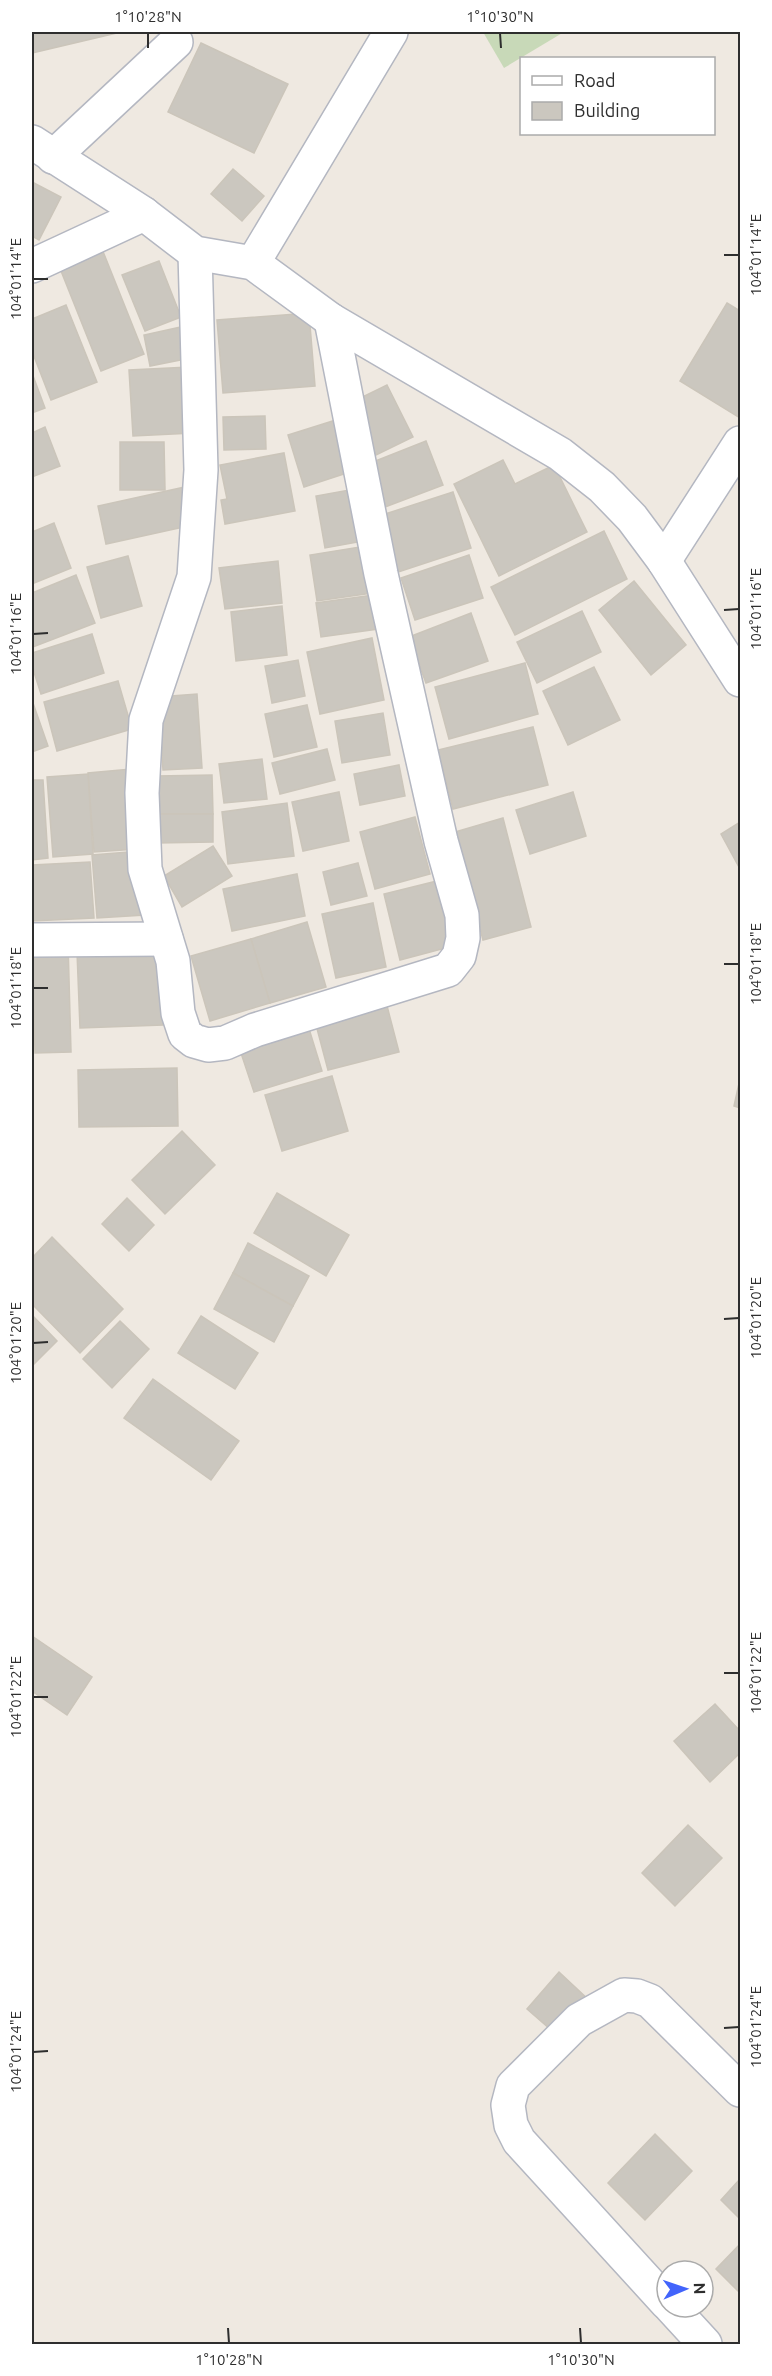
<svg xmlns="http://www.w3.org/2000/svg" width="772" height="2376" font-family="Ubuntu,sans-serif">
<style>
.cemetery{fill:#c8d9b8}
.building{fill:#cbc7bf;stroke:#cbc5ba;stroke-width:1.5}
.lines{fill:none;stroke-linecap:round;stroke-linejoin:round}
.minor-casing{stroke:#b4b7c1;stroke-width:36}
.minor{stroke:#fff;stroke-width:33}
.ticks{fill:none;stroke:#2e2e2e;stroke-width:2}
.neatline{fill:none;stroke:#2e2e2e;stroke-width:2}
.ticks-label{font-size:15px;text-anchor:middle;fill:#2e2e2e}
</style>
<rect width="100%" height="100%" fill="#efe9e1"/>
<!-- cemetery -->
<path class="cemetery" d="M483,32H564L504,68Z"/>
<!-- building -->
<g class="building">
<path d="M32,32H121L32,53Z"/>
<path d="M201,43L288,84L254,153L168,112Z"/>
<path d="M233,169L264,196L242,221L211,194Z"/>
<path d="M32,182L61,197L39,240L32,236Z"/>
<path d="M102,249L144,354L101,371L59,266Z"/>
<path d="M159,261L181,317L145,331L122,275Z"/>
<path d="M727,303L740,311V418L680,381Z"/>
<path d="M66,305L97,382L51,400L32,351V319Z"/>
<path d="M309,313L315,386L223,393L217,320Z"/>
<path d="M190,325L196,357L150,366L144,335Z"/>
<path d="M189,367L193,433L133,436L129,370Z"/>
<path d="M32,373L45,408L32,413Z"/>
<path d="M387,385L413,437L376,455L350,403Z"/>
<path d="M265,416L266,449L224,450L223,417Z"/>
<path d="M339,419L356,470L304,487L288,435Z"/>
<path d="M45,427L60,466L32,477V433Z"/>
<path d="M426,441L443,485L385,507L368,464Z"/>
<path d="M120,442H164L165,490H120Z"/>
<path d="M284,453L295,511L225,524L221,500L227,499L220,465Z"/>
<path d="M503,460L515,484L554,465L587,532L499,576L454,484Z"/>
<path d="M185,487L193,525L106,544L98,506Z"/>
<path d="M360,488L369,540L325,548L316,496Z"/>
<path d="M453,492L471,548L398,572L379,516Z"/>
<path d="M54,523L71,568L32,584V532Z"/>
<path d="M604,531L627,579L515,635L491,587Z"/>
<path d="M372,545L379,592L317,601L310,555Z"/>
<path d="M469,555L483,598L415,620L401,578Z"/>
<path d="M128,556L142,606L101,618L87,567Z"/>
<path d="M278,561L282,603L225,609L219,568Z"/>
<path d="M76,575L95,623L33,647L32,593Z"/>
<path d="M634,581L686,645L651,675L599,610Z"/>
<path d="M373,595L378,629L321,637L316,603Z"/>
<path d="M282,606L287,655L236,661L231,612Z"/>
<path d="M582,611L601,652L537,683L517,642Z"/>
<path d="M471,613L488,661L426,683L409,637Z"/>
<path d="M92,634L104,673L41,694L32,666V653Z"/>
<path d="M372,638L384,700L320,714L307,652Z"/>
<path d="M298,660L305,696L272,703L265,666Z"/>
<path d="M525,663L538,714L449,739L435,687Z"/>
<path d="M594,667L620,720L568,745L543,691Z"/>
<path d="M118,681L132,729L57,751L44,702Z"/>
<path d="M197,694L202,768L163,770L158,697Z"/>
<path d="M33,703L48,746L32,752V704Z"/>
<path d="M307,705L317,747L274,757L265,714Z"/>
<path d="M383,713L390,755L342,763L335,721Z"/>
<path d="M533,727L548,785L453,809L438,750Z"/>
<path d="M327,749L335,780L280,794L272,763Z"/>
<path d="M262,759L267,799L224,803L219,764Z"/>
<path d="M399,765L405,796L360,805L354,774Z"/>
<path d="M131,769L137,849L94,852L88,773Z"/>
<path d="M88,774L93,854L53,857L47,777Z"/>
<path d="M212,775L213,814H157V776Z"/>
<path d="M32,780H43L48,858L32,860Z"/>
<path d="M339,792L349,841L303,851L292,802Z"/>
<path d="M573,792L586,836L530,854L516,810Z"/>
<path d="M287,803L294,856L228,864L222,812Z"/>
<path d="M157,814H213V842L157,843Z"/>
<path d="M415,817L430,874L375,889L360,832Z"/>
<path d="M503,818L531,927L483,940L455,832Z"/>
<path d="M740,822V869L721,834Z"/>
<path d="M213,846L232,876L182,907L164,876Z"/>
<path d="M141,851L145,915L97,918L92,855Z"/>
<path d="M90,862L94,918L32,921V865Z"/>
<path d="M358,863L367,896L331,905L323,872Z"/>
<path d="M297,874L305,916L232,931L223,889Z"/>
<path d="M437,881L453,946L400,960L384,894Z"/>
<path d="M373,903L386,967L336,978L322,914Z"/>
<path d="M307,922L326,987L270,1003L251,939Z"/>
<path d="M251,939L270,1003L210,1021L191,956Z"/>
<path d="M68,942L71,1052L35,1053L32,943Z"/>
<path d="M161,949L163,1025L80,1028L77,952Z"/>
<path d="M386,1002L399,1052L328,1070L315,1021Z"/>
<path d="M306,1019L322,1071L254,1092L237,1041Z"/>
<path d="M177,1068L178,1126L79,1127L78,1070Z"/>
<path d="M332,1076L348,1131L282,1151L265,1095Z"/>
<path d="M740,1079V1108L734,1106Z"/>
<path d="M182,1131L215,1165L165,1214L132,1180Z"/>
<path d="M277,1193L349,1235L326,1276L254,1233Z"/>
<path d="M127,1198L154,1225L129,1251L102,1224Z"/>
<path d="M52,1237L123,1309L80,1353L32,1304V1258Z"/>
<path d="M248,1243L309,1276L293,1306L233,1273Z"/>
<path d="M233,1273L293,1306L274,1342L214,1309Z"/>
<path d="M32,1315L57,1341L32,1366Z"/>
<path d="M201,1316L258,1353L235,1389L178,1353Z"/>
<path d="M120,1321L149,1349L112,1388L83,1359Z"/>
<path d="M153,1379L239,1441L211,1480L124,1418Z"/>
<path d="M32,1636L92,1677L67,1715L32,1691Z"/>
<path d="M715,1704L740,1731V1753L710,1782L674,1741Z"/>
<path d="M688,1825L722,1858L675,1906L642,1873Z"/>
<path d="M559,1972L590,2001L558,2036L527,2009Z"/>
<path d="M655,2134L692,2171L645,2220L608,2183Z"/>
<path d="M740,2179V2219L721,2200Z"/>
<path d="M740,2244V2293L716,2269Z"/>
</g>
<g class="lines">
<defs>
<g id="minor">
<path d="M32,142L144,214L195,253L253,263L331,320L560,454L602,487L632,518L664,561L740,680"/>
<path d="M53,157L176,42"/>
<path d="M195,253L201,470L194,577L146,720L142,793L145,869L173,961L178,1013L185,1034L194,1041L208,1045L225,1043L255,1030L448,970L459,956L463,938L462,915L441,841L381,574L331,320"/>
<path d="M253,263L391,32"/>
<path d="M32,266L144,214"/>
<path d="M664,561L740,443"/>
<path d="M32,940L166,939"/>
<path d="M667,2303L519,2141L511,2125L508,2105L513,2086L579,2020L624,1995L637,1996L650,2001L740,2090"/>
<path d="M671,2307L705,2344"/>
</g>
</defs>
<!-- minor casing -->
<use href="#minor" class="minor-casing"/>
<!-- minor -->
<use href="#minor" class="minor"/>
</g>
<!-- ticks -->
<path class="ticks" d="M148,33V48M500,33L501,48M724,255H739M33,279H48M724,610L739,609M33,634L48,633M724,964H739M33,988H48M724,1319L739,1318M33,1343L48,1342M724,1673H739M33,1697H48M724,2028L739,2027M33,2052L48,2051M228,2328L229,2343M580,2328L581,2343"/>
<!-- border -->
<rect width="772" height="2376" fill="none" stroke="#ffffff" stroke-width="66"/>
<!-- legend -->
<rect x="520" y="57" width="195" height="78" fill="#ffffff" stroke="#ababab" stroke-width="1.5"/>
<rect x="532" y="76" width="30" height="9" fill="#ffffff" stroke="#ababab" stroke-width="1.5"/>
<text x="574" y="87" font-size="18" fill="#2e2e2e">Road</text>
<rect x="532" y="102" width="30" height="18" fill="#cbc7bf" stroke="#ababab" stroke-width="1.5"/>
<text x="574" y="117" font-size="18" fill="#2e2e2e">Building</text>
<!-- north arrow -->
<g transform="translate(685 2289) rotate(88)"><circle r="28" fill="#ffffff" stroke="#ababab" stroke-width="1.5"/>
<path d="M0-4.5L10 22L0 15L-10 22Z" fill="#4264fb"/>
<text y="-9" font-size="16" font-weight="bold" text-anchor="middle" fill="#2e2e2e">N</text>
</g>
<rect x="33" y="33" width="706" height="2310" class="neatline"/>
<g class="ticks-label">
<text x="148" y="22">1°10'28"N</text>
<text x="500" y="22">1°10'30"N</text>
<text transform="translate(756 255) rotate(-90)" y="5">104°01'14"E</text>
<text transform="translate(16 279) rotate(-90)" y="5">104°01'14"E</text>
<text transform="translate(756 609) rotate(-90)" y="5">104°01'16"E</text>
<text transform="translate(16 634) rotate(-90)" y="5">104°01'16"E</text>
<text transform="translate(756 964) rotate(-90)" y="5">104°01'18"E</text>
<text transform="translate(16 988) rotate(-90)" y="5">104°01'18"E</text>
<text transform="translate(756 1318) rotate(-90)" y="5">104°01'20"E</text>
<text transform="translate(16 1343) rotate(-90)" y="5">104°01'20"E</text>
<text transform="translate(756 1673) rotate(-90)" y="5">104°01'22"E</text>
<text transform="translate(16 1697) rotate(-90)" y="5">104°01'22"E</text>
<text transform="translate(756 2027) rotate(-90)" y="5">104°01'24"E</text>
<text transform="translate(16 2052) rotate(-90)" y="5">104°01'24"E</text>
<text x="229" y="2365">1°10'28"N</text>
<text x="581" y="2365">1°10'30"N</text>
</g>
</svg>
